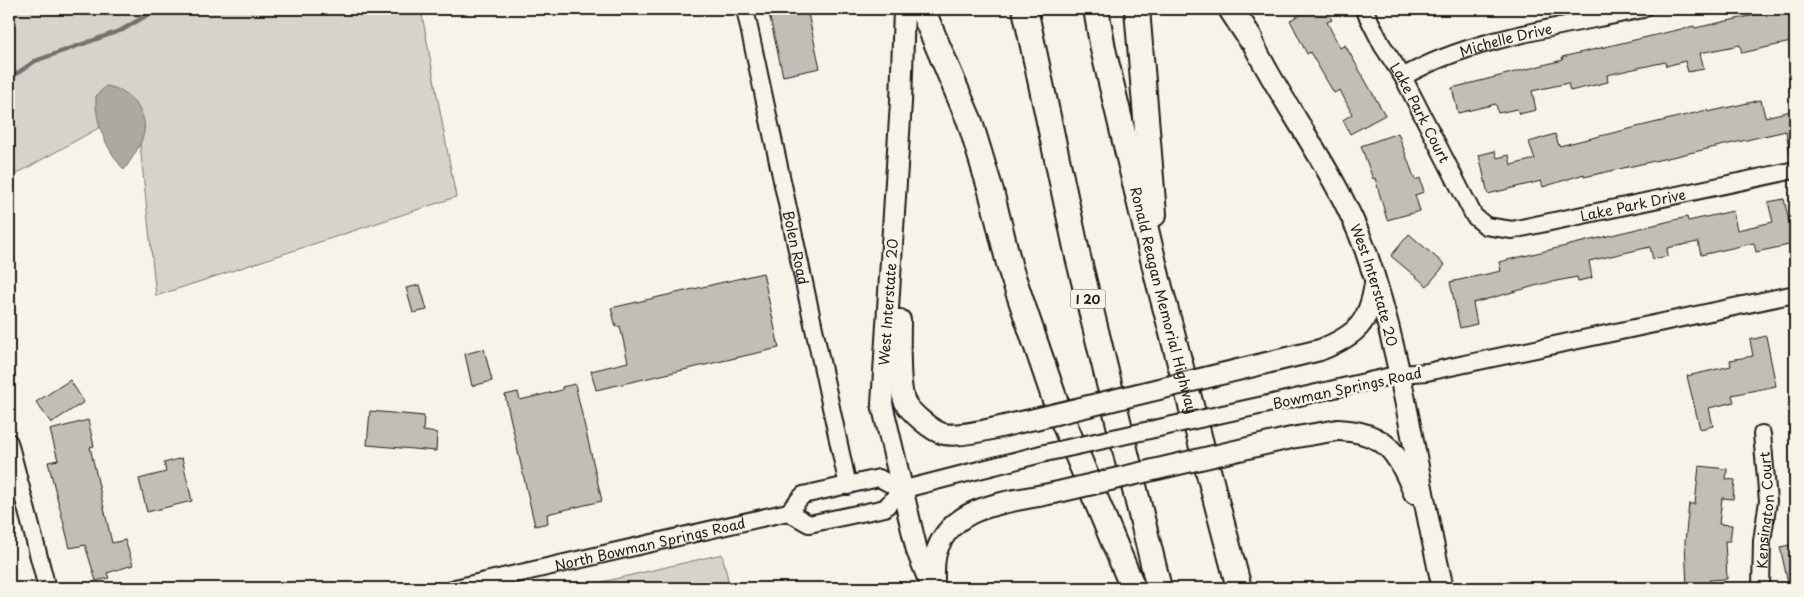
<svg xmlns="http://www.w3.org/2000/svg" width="1804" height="597" font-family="'Playpen Sans',sans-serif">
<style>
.green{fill:#d7d3cb;stroke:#7a7874}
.water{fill:#aca9a2;stroke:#72716c}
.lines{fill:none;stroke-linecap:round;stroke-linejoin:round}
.stream{stroke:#72716c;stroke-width:4.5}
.building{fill:#c0beb5;stroke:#1c1c1c}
.minor-casing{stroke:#1c1c1c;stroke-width:20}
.major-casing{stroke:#1c1c1c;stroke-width:24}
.highway-casing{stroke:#1c1c1c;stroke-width:28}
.minor{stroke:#f7f3e8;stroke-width:16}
.major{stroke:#f7f3e8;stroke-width:20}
.highway{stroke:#f7f3e8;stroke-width:24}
.minor-bridge-casing{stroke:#1c1c1c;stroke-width:20;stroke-linecap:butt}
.major-bridge-casing{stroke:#1c1c1c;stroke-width:24;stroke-linecap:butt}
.minor-bridge{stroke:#f7f3e8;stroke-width:16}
.major-bridge{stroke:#f7f3e8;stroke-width:20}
.labels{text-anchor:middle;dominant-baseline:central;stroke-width:5;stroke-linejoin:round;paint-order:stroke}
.shield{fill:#f7f3e8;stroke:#5e5c59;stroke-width:1}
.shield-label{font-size:12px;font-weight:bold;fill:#1c1c1c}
.street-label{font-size:14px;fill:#1c1c1c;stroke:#f7f3e8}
</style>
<rect width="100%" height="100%" fill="#f7f3e8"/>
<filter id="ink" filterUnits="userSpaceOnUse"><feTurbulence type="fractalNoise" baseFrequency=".02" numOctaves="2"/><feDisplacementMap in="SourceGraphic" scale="10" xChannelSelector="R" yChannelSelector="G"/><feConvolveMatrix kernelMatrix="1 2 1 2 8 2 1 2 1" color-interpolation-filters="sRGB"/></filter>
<g filter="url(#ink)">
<!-- green -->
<g class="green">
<path d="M9,9H421L456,197L156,296L136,107L9,178Z"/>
<path d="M722,554L730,588H576Z"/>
</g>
<!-- water -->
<path class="water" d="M106,86C126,88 148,110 144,132C142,144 131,160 124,170C106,148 95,124 96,96Z"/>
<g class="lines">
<!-- stream -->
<path class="stream" d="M9,79L35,61L122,30L157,9"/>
</g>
<!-- building -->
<g class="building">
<path d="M768,9H807L820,68L783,76Z"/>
<path d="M1312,9H1326L1332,20L1327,22L1340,48L1345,45L1385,115L1350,134L1343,120L1352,114L1340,90L1334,93L1310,52L1307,54L1290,20Z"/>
<path d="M1782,9H1795V41L1742,53L1740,45L1700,53L1704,69L1688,72L1685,61L1666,66L1665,62L1607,75L1608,82L1570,91L1568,83L1532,91L1536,110L1519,114L1517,109L1498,113L1496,104L1458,113L1452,88L1563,60L1562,57L1694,26L1695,28Z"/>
<path d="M1761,100L1765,117L1795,110V153L1790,154L1786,131L1584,177V174L1543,187L1541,181L1488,194L1479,155L1495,151L1497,158L1509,155L1511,165L1535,159L1529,142L1555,134L1559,146L1707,110L1708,112Z"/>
<path d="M1398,133L1415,180L1420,178L1424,192L1415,195L1420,211L1387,220L1375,178L1373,179L1361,146Z"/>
<path d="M1784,199L1794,244L1756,252L1754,243L1701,255L1698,242L1667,248L1668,256L1653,259L1650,247L1589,261L1592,278L1578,281L1577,277L1542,284L1473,303L1477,324L1460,328L1450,282L1501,271L1499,262L1687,217L1688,221L1733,211L1737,230L1773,222L1768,202Z"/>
<path d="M1409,234L1445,265L1427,286L1391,256Z"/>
<path d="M763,273L779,348L596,390L591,371L628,362L620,326L616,327L611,308Z"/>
<path d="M420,285L427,310L413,313L406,288Z"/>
<path d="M1766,336L1776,386L1732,395L1734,402L1709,408L1713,426L1700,429L1687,376L1731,366L1730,360L1753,356L1750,340Z"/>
<path d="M484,349L492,381L472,386L465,354Z"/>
<path d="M70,380L84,402L51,423L36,402Z"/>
<path d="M575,384L602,501L547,514L548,523L535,526L505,395L518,392L520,400L562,390V387Z"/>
<path d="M370,411L424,416L423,431L437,433L436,451L367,445Z"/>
<path d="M88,420L94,446L90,447L112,543L125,540L133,565L107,573L109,578L96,581L85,545L70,548L48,462L58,460L50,430Z"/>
<path d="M182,458L192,501L147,512L139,479L166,472L164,463Z"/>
<path d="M1699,466L1727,469L1726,479L1735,480L1733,499L1722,498L1719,524L1732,525L1730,541H1725L1727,579L1709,580L1711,588H1687L1685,542L1689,504H1695Z"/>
<path d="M1795,544V588H1789L1780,547Z"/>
</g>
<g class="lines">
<defs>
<g id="minor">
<path id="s1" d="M745,9L848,486"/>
<path id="s2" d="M1364,9L1382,45L1403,77L1474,216L1486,226L1512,230L1795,170"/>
<path id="s3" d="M1403,77C1469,38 1567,26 1643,9"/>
<path d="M1277,402L1400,374L1427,372L1795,294"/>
<path d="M9,442L47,588"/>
<path d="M901,490L1045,453"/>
<path d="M788,512L809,524L885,508L901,490"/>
<path id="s4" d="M455,588L788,512L803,495L879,478L901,490"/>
<path id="s5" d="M1761,588L1762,541L1768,501L1762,434"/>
</g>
<g id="major">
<path d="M904,9L901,102L882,404L917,551L932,588"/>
<path id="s6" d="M1244,25C1279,102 1335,168 1365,249C1404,358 1416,475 1443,588"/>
<path d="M900,320C900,341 898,381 904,400C908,411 933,432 944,434C965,438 1013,423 1035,419"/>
<path d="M1320,350C1357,335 1369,323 1375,284"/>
<path d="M1338,430C1385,432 1398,452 1414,493"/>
<path d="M934,585C934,574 933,561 937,550C954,503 1012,502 1054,493"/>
</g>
<g id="highway">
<path d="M922,9L970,122L991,191L1010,268L1058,409L1133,588"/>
<path d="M1025,9L1078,257L1159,588"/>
<path id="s7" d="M1096,9L1103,49L1158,280L1239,588"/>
<path d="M1137,9L1154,214"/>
<path d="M1231,9L1250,38"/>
</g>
</defs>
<!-- minor casing -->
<use href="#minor" class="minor-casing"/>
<!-- major casing -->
<use href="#major" class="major-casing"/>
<!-- highway casing -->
<use href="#highway" class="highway-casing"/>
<!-- minor -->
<use href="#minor" class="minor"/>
<!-- major -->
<use href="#major" class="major"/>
<!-- highway -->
<use href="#highway" class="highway"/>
<defs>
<path id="minor-bridge" d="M1045,453L1277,402"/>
<g id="major-bridge">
<path d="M1035,419L1320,350"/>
<path d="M1054,493L1291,438L1338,430"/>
</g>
</defs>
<!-- minor-bridge casing -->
<use href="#minor-bridge" class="minor-bridge-casing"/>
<!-- major-bridge casing -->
<use href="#major-bridge" class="major-bridge-casing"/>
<!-- minor-bridge -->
<use href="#minor-bridge" class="minor-bridge"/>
<!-- major-bridge -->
<use href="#major-bridge" class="major-bridge"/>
</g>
</g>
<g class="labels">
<!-- shield labels -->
<rect class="shield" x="1070.5" y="289.5" width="35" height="19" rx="4"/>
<g class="shield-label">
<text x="1088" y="299">I 20</text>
</g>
<!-- street labels -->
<g class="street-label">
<text stroke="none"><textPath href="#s3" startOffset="110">Michelle Drive</textPath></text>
<text stroke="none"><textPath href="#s2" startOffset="118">Lake Park Court</textPath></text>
<text stroke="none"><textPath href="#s2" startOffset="400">Lake Park Drive</textPath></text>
<text stroke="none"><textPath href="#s1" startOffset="244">Bolen Road</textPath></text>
<text stroke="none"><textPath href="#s6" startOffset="292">West Interstate 20</textPath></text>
<text stroke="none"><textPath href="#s7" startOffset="299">Ronald Reagan Memorial Highway</textPath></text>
<text transform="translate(888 302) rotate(-86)">West Interstate 20</text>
<text transform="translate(1347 388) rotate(-12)">Bowman Springs Road</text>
<text stroke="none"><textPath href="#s5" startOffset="78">Kensington Court</textPath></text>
<text stroke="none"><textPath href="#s4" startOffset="200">North Bowman Springs Road</textPath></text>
</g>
</g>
<!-- margin -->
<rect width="1804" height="597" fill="none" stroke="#f7f3e8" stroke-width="30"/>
<rect x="15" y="15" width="1774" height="567" fill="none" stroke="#1c1c1c" stroke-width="2" filter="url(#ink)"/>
</svg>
